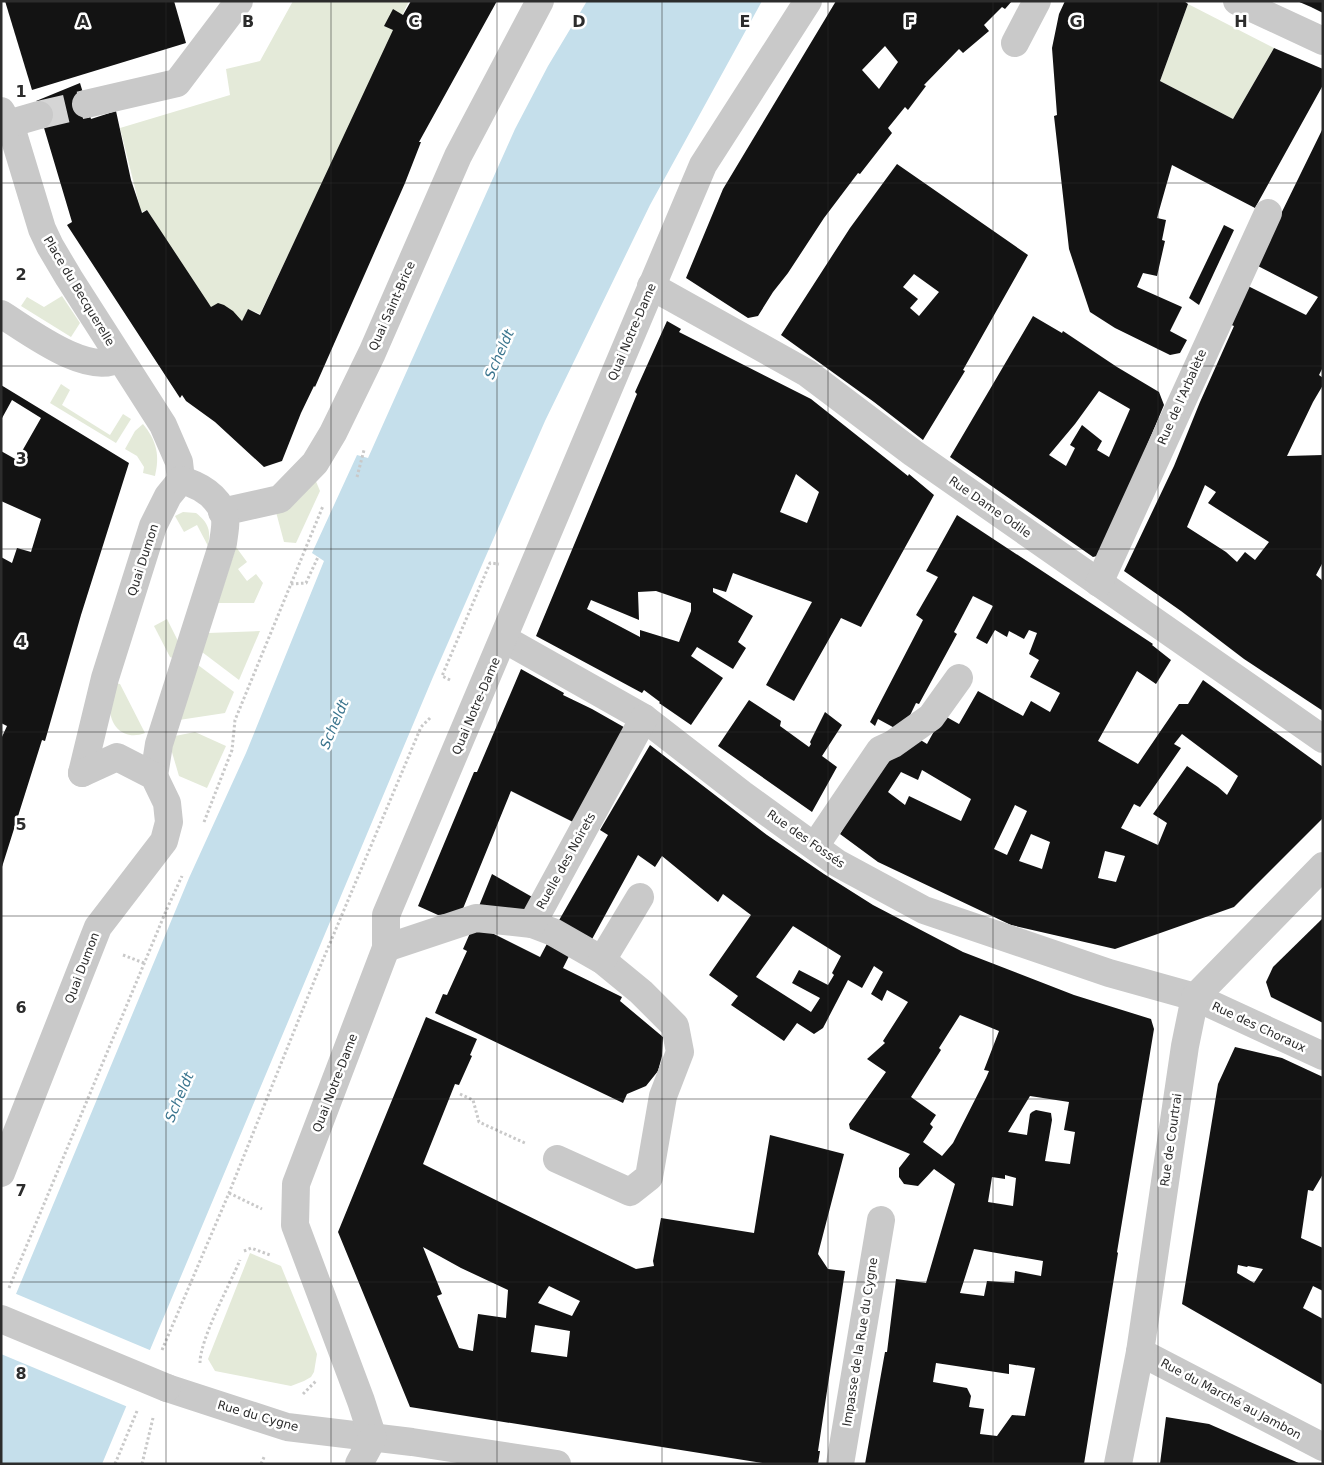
<svg xmlns="http://www.w3.org/2000/svg" width="1324" height="1465" font-family="'DejaVu Sans',sans-serif">
<style>
.green{fill:#e4ead9}
.water{fill:#c5dfeb}
.pier{fill:#fff}
.building{fill:#131313;fill-rule:evenodd}
.lines{fill:none;stroke-linecap:round;stroke-linejoin:round}
.minor-tunnel{stroke:#d5d5d5;stroke-width:28;stroke-dasharray:28 14;stroke-linecap:butt}
.path{stroke:#c9c9c9;stroke-width:3;stroke-dasharray:2.5 2.5;stroke-linecap:butt}
.minor{stroke:#c9c9c9;stroke-width:28}
.minor-bridge{stroke:#c9c9c9;stroke-width:28}
.grid{fill:none;stroke:#2c2c2c;stroke-width:1;stroke-opacity:0.55}
.labels{text-anchor:middle;dominant-baseline:central;stroke-width:5;stroke-linejoin:round;paint-order:stroke}
.street-label{font-size:12px;fill:#2c2c2c;stroke:#fff}
.water-label{font-size:14px;font-style:italic;fill:#3b758e;stroke:#fff}
.grid-label{font-size:16px;text-anchor:middle;font-weight:bold;fill:#2c2c2c;stroke:#fff;stroke-width:5;stroke-linejoin:round;paint-order:stroke}
</style>
<rect width="100%" height="100%" fill="#fff"/>
<!-- green -->
<g class="green">
<path d="M293,1H409L260,314L248,309L238,331L227,335L147,210L141,212L120,128L230,95L226,69L260,61Z"/>
<path d="M1188,4L1274,48L1233,119L1160,81Z"/>
<path d="M62,296L80,323L71,337L21,306L27,297L44,307Z"/>
<path d="M61,384L70,390L62,405L110,435L123,414L131,419L116,443L50,403Z"/>
<path d="M143,424C157,441 160,456 155,476L143,473L144,467L137,456L125,449L135,431Z"/>
<path d="M315,479L320,491L296,543L284,542L276,512C297,505 302,497 315,479Z"/>
<path d="M183,512L196,513C209,523 211,531 208,546L197,525L184,532L175,516Z"/>
<path d="M236,547L247,562L238,569L247,581L256,574L263,583L254,603H218Z"/>
<path d="M167,619L180,645L175,659L170,657L154,626Z"/>
<path d="M260,631L239,680L202,652L208,633Z"/>
<path d="M198,665L234,692L225,713L179,720Z"/>
<path d="M115,683L120,684L145,733C127,740 112,730 110,711C109,702 113,691 115,683Z"/>
<path d="M195,732L226,746L207,788L179,776L171,749L175,736Z"/>
<path d="M250,1253L281,1266L317,1354L314,1372L311,1377L304,1381L291,1386L215,1371L208,1359Z"/>
</g>
<!-- water -->
<path class="water" d="M587,1H762L650,205L545,421L433,677L102,1464H1V1330L189,878L246,753L324,561L312,553L357,455L368,458L515,129L548,66Z"/>
<!-- pier -->
<path class="pier" d="M14,1293L152,1351L128,1407L1,1354V1323Z"/>
<!-- building -->
<g class="building">
<path d="M5,1H174L186,43L32,90Z"/>
<path d="M411,1H497L419,142H421L405,183L315,387L314,386L301,413L282,461L264,467L215,422L186,401L182,395L180,398L67,225L72,222L36,101L80,83L91,119L116,111L131,180L142,213L147,210L211,307L218,303L224,305L233,311L242,321L248,309L260,315L393,30L384,26L393,9L403,15Z"/>
<path d="M836,1H1012L1005,9L1002,7L984,25L989,31L963,53L959,49L924,85L926,86L908,110L905,107L888,128L892,133L860,174L858,173L824,218L788,273L773,292L758,316L748,318L686,278L723,189ZM885,46L898,62L879,89L862,70Z"/>
<path d="M1065,1H1184L1188,4L1160,81L1233,119L1274,48L1323,69V85L1255,208L1172,165L1157,218L1166,220L1162,240L1165,241L1157,276L1143,273L1137,287L1182,307L1170,331L1187,340L1180,353L1170,355L1115,328L1090,312L1069,249L1054,116L1057,115L1052,48L1059,14Z"/>
<path d="M1297,1H1323V13L1311,7Z"/>
<path d="M1323,128V367L1319,375L1323,378V385L1313,402L1287,456L1323,455V562L1316,575L1323,581V711L1244,659L1181,611L1124,571L1174,466L1200,402L1234,326L1229,324L1248,286L1306,315L1318,297L1256,265ZM1205,485L1216,492L1208,503L1269,542L1255,560L1245,552L1237,562L1226,552L1187,527Z"/>
<path d="M897,164L1028,255L963,370L965,371L923,440L874,402L781,335L850,228ZM914,274L939,292L919,316L910,308L918,299L903,287Z"/>
<path d="M1224,225L1234,230L1199,305L1189,298Z"/>
<path d="M1033,316L1062,333L1063,331L1117,367L1159,392L1164,405L1101,555L1093,557L950,457ZM1099,391L1130,409L1109,457L1097,450L1102,441L1082,425L1070,445L1075,448L1066,466L1049,455L1075,424Z"/>
<path d="M667,321L681,329L679,332L811,399L908,476L909,474L934,495L861,627L841,618L794,701L766,685L812,602L733,573L726,592L713,588V592L753,616L738,642L746,648L733,669L697,647L691,656L723,678L691,725L659,703L660,702L644,690L642,693L536,636L637,394L635,392ZM796,474L819,492L807,523L780,512ZM656,591L691,603V611L679,642L640,630V637L587,609L591,600L639,620L638,592Z"/>
<path d="M1,385L129,463L81,615L45,741L42,740L2,867L1,739L7,726L1,723V557L12,563L17,548L31,552L41,519L1,501V451L17,460L41,418L12,400L1,420Z"/>
<path d="M957,515L1153,644L1152,645L1171,660L1156,684L1137,671L1098,741L1138,764L1179,704H1188L1203,680L1323,767V818L1234,907L1115,949L1011,925L878,862L840,834L870,781L914,736L927,744L943,715L959,724L978,691L1023,716L1031,701L1050,712L1060,693L1030,677L1039,660L1029,654L1037,633L1029,630L1024,639L1009,631L1007,637L995,630L987,644L976,638L993,606L973,596L954,632L957,634L919,704L916,703L902,732L878,719L875,726L870,722L923,620L916,615L938,577L926,571ZM1182,734L1238,776L1227,795L1218,787L1187,766L1153,814L1167,823L1158,845L1121,828L1134,804L1140,807L1181,748L1174,744ZM922,770L971,799L961,821L909,796L905,805L888,792L901,772L918,780ZM1015,805L1027,811L1007,855L994,849ZM1031,834L1050,842L1042,869L1019,861ZM1105,851L1125,856L1116,882L1098,878Z"/>
<path d="M521,669L564,693L563,695L592,709L629,730L575,823L511,791L462,911L460,913L438,915L418,906L474,772H477Z"/>
<path d="M749,700L781,721L780,726L809,747L811,744L810,742L825,712L842,725L822,756L837,767L812,812L718,746Z"/>
<path d="M650,745L767,835L824,874L873,905L963,952L1074,995L1151,1019L1154,1029L1117,1252L1118,1253L1084,1464H865L885,1352H887L896,1279L926,1283L955,1184L934,1169L918,1186L904,1184L899,1177V1168L910,1154L850,1129L849,1124L886,1072L867,1059L885,1043L883,1041L908,1002L887,990L882,1001L871,994L883,972L874,966L862,988L848,980L823,1028L814,1034L797,1023L784,1041L731,1005L738,996L709,975L751,915L723,894L718,902L662,856L655,867L638,855L591,941L558,922L608,835L600,830ZM793,926L841,956L832,973L834,975L828,985L799,970L792,983L820,998L811,1012L756,977ZM960,1015L999,1031L984,1070L989,1071L986,1078L953,1143L942,1156L923,1142L933,1127L930,1124L936,1115L911,1097L941,1050L939,1048ZM1030,1096L1069,1102L1064,1130L1075,1132L1070,1164L1045,1161L1052,1120L1051,1113L1036,1110L1032,1112L1030,1114L1027,1135L1008,1132ZM1005,1175L1016,1178L1013,1206L988,1202L992,1177L1005,1179ZM974,1249L1043,1261L1041,1276L1015,1271L1014,1283L987,1281L984,1296L960,1293ZM936,1363L1009,1374V1364L1035,1368L1025,1416L1012,1415L997,1436L980,1434L984,1409L969,1407L971,1396L967,1388L933,1382Z"/>
<path d="M492,874L534,898L525,914L477,911Z"/>
<path d="M1323,918V1023L1271,997L1266,982L1273,967Z"/>
<path d="M474,924L540,957L549,940L570,954L563,968L622,997L620,1001L663,1037L662,1056L658,1071L646,1086L627,1094L623,1103L435,1013L443,994L447,995L467,951L463,949Z"/>
<path d="M426,1017L477,1039L470,1055L472,1056L459,1085L455,1084L423,1164L636,1269L654,1266L653,1261L661,1218L754,1233L770,1135L844,1154L818,1254L828,1269L845,1271L818,1451H820L818,1464H768L410,1407L338,1232ZM423,1247L461,1268L508,1290L506,1318L478,1314L473,1351L459,1348L437,1296L442,1294ZM549,1286L580,1301L572,1316L538,1303ZM535,1325L570,1331L567,1357L531,1352Z"/>
<path d="M1235,1047L1282,1058L1323,1077V1174L1313,1191L1308,1190L1301,1238L1323,1248V1291L1313,1286L1303,1308L1323,1319V1385L1182,1304L1218,1084ZM1238,1265L1247,1267L1248,1266L1263,1269L1254,1283L1237,1273Z"/>
<path d="M1166,1417L1209,1424L1301,1464H1160Z"/>
</g>
<g class="lines">
<!-- minor-tunnel -->
<path class="minor-tunnel" d="M39,115L86,104"/>
<!-- path -->
<g class="path">
<path d="M357,477L364,450"/>
<path d="M291,584L306,583L318,557"/>
<path d="M450,680L442,676L490,563L499,564"/>
<path d="M204,822L232,750L235,720L323,506"/>
<path d="M123,955L144,963"/>
<path d="M460,1094L473,1100L479,1122L527,1144"/>
<path d="M229,1193L262,1209"/>
<path d="M244,1251L251,1248L270,1255"/>
<path d="M9,1288L166,911L182,876"/>
<path d="M162,1350L229,1193L317,974L421,727L431,717"/>
<path d="M200,1363C200,1339 230,1284 240,1260"/>
<path d="M303,1394L316,1381"/>
<path d="M115,1464L137,1411"/>
<path d="M142,1464L153,1418"/>
<path d="M261,1464L265,1455"/>
</g>
<!-- minor -->
<g class="minor">
<path d="M1237,1L1323,41"/>
<path d="M1015,43L1037,1"/>
<path d="M86,104L177,83L239,1"/>
<path d="M1,111L12,130L42,229L50,246L69,278L163,425L179,462L181,480"/>
<path d="M8,124L39,115"/>
<path d="M651,286L807,373L913,453L1323,739"/>
<path d="M1,314C27,330 89,378 119,358"/>
<path d="M222,512L280,499L315,463L333,433L372,353L458,156L540,1"/>
<path d="M1099,583L1268,213"/>
<path d="M504,639L644,718L742,794L837,863L924,910L1109,973L1195,997L1323,1056"/>
<path d="M82,773L105,678L153,526L168,496L181,480"/>
<path d="M154,776L159,744L223,543C224,534 227,522 224,514C217,496 200,485 181,480"/>
<path d="M815,846L880,750L893,744L931,717L959,678"/>
<path d="M532,924L553,932L602,960L641,992L675,1026L680,1052L663,1096L649,1177L630,1192L557,1159"/>
<path d="M386,948L476,918L532,924L644,718"/>
<path d="M602,960L640,897"/>
<path d="M1,1173L98,927L164,841L169,822L167,803L154,776L117,757L82,773"/>
<path d="M1140,1352L1323,1447"/>
<path d="M167,1388L287,1427L412,1442L557,1464"/>
<path d="M373,1438L361,1401L295,1225L296,1184L386,948V915L703,165L808,1"/>
<path d="M359,1464L373,1438"/>
<path d="M840,1464L881,1220"/>
<path d="M1118,1464L1140,1352L1185,1046L1195,997L1323,866"/>
</g>
<!-- minor-bridge -->
<path class="minor-bridge" d="M1,1319L167,1388"/>
</g>
<!-- grid -->
<path class="grid" d="M166,1V1464M331,1V1464M497,1V1464M662,1V1464M828,1V1464M993,1V1464M1158,1V1464M1,183H1323M1,366H1323M1,549H1323M1,732H1323M1,916H1323M1,1099H1323M1,1282H1323"/>
<g class="labels">
<!-- street labels -->
<g class="street-label">
<text transform="translate(79 291) rotate(59)">Place du Becquerelle</text>
<text transform="translate(392 306) rotate(-66)">Quai Saint-Brice</text>
<text transform="translate(632 332) rotate(-67)">Quai Notre-Dame</text>
<text transform="translate(1182 397) rotate(-66)">Rue de l'Arbalète</text>
<text transform="translate(990 507) rotate(35)">Rue Dame Odile</text>
<text transform="translate(143 560) rotate(-72)">Quai Dumon</text>
<text transform="translate(476 706) rotate(-67)">Quai Notre-Dame</text>
<text transform="translate(806 839) rotate(35)">Rue des Fossés</text>
<text transform="translate(566 861) rotate(-61)">Ruelle des Noirets</text>
<text transform="translate(82 968) rotate(-69)">Quai Dumon</text>
<text transform="translate(1259 1027) rotate(25)">Rue des Choraux</text>
<text transform="translate(335 1083) rotate(-69)">Quai Notre-Dame</text>
<text transform="translate(1171 1140) rotate(-82)">Rue de Courtrai</text>
<text transform="translate(860 1342) rotate(-81)">Impasse de la Rue du Cygne</text>
<text transform="translate(1231 1399) rotate(28)">Rue du Marché au Jambon</text>
<text transform="translate(258 1416) rotate(16)">Rue du Cygne</text>
</g>
<!-- water labels -->
<g class="water-label">
<text transform="translate(499 354) rotate(-66)">Scheldt</text>
<text transform="translate(334 724) rotate(-67)">Scheldt</text>
<text transform="translate(179 1097) rotate(-67)">Scheldt</text>
</g>
</g>
<g class="grid-label">
<text x="83" y="27">A</text>
<text x="248" y="27">B</text>
<text x="414" y="27">C</text>
<text x="579" y="27">D</text>
<text x="745" y="27">E</text>
<text x="910" y="27">F</text>
<text x="1076" y="27">G</text>
<text x="1241" y="27">H</text>
<text x="21" y="97">1</text>
<text x="21" y="280">2</text>
<text x="21" y="464">3</text>
<text x="21" y="647">4</text>
<text x="21" y="830">5</text>
<text x="21" y="1013">6</text>
<text x="21" y="1196">7</text>
<text x="21" y="1379">8</text>
</g>
<!-- border -->
<rect width="1324" height="1465" fill="none" stroke="#2c2c2c" stroke-width="5"/>
</svg>
